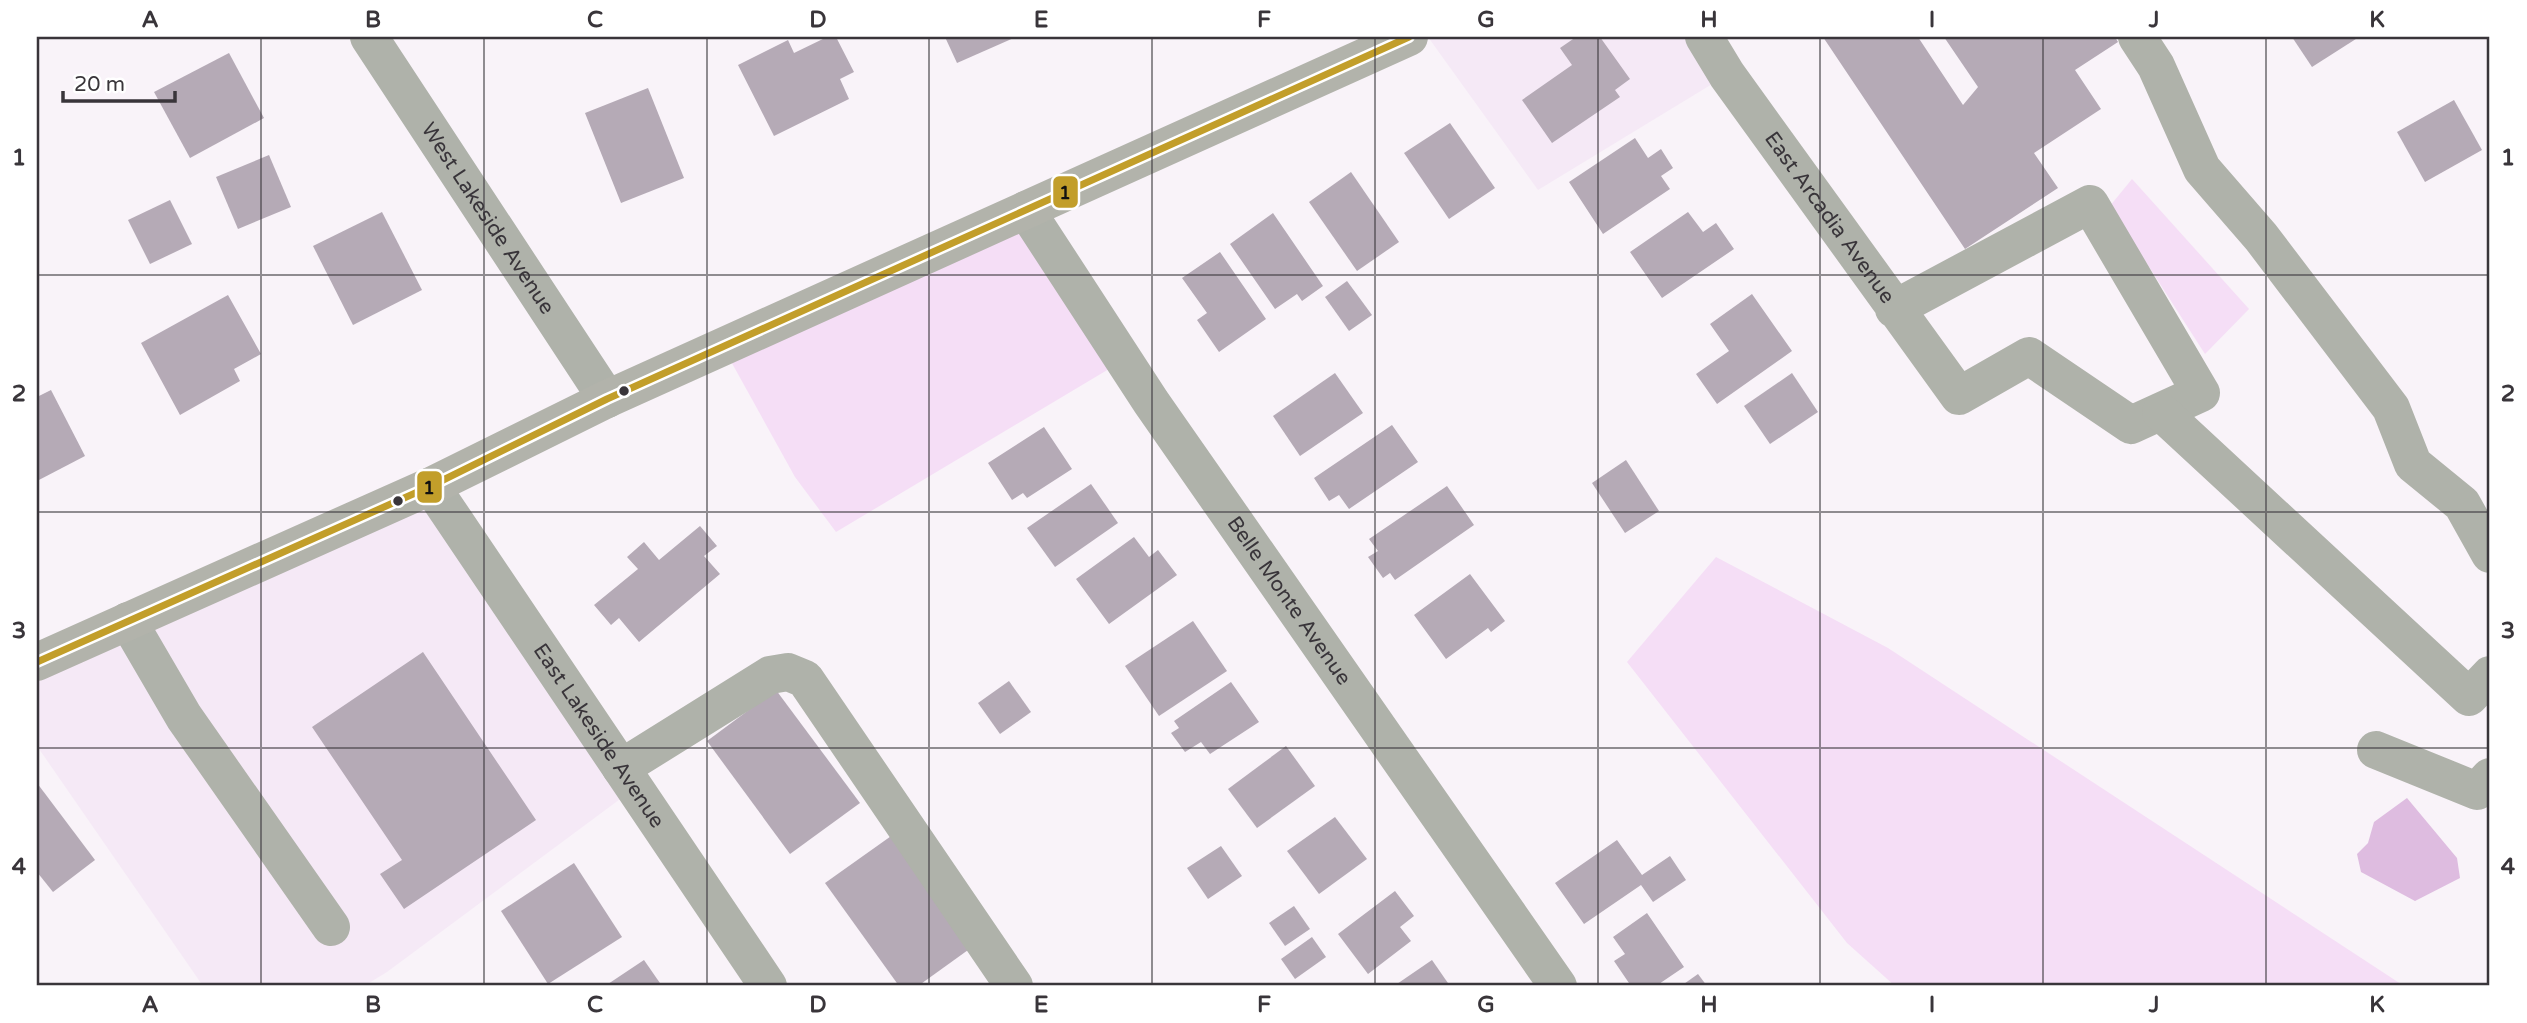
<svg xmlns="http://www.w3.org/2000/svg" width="2527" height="1023" font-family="'Varela Round',sans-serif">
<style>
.built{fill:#f5e9f6}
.green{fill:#f5def6}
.water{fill:#debce0}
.building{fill:#b5aab6}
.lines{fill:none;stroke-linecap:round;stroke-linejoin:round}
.minor{stroke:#afb2aa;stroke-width:38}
.major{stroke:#b2b3ab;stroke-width:38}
.bus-1-casing{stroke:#fff;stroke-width:12}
.bus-1{stroke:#c29e2a;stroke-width:7}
.grid{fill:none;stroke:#39353a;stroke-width:2;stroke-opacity:0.55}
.bus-dot{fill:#39353a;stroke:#fff;stroke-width:2.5}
.labels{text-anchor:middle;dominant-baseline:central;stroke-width:7;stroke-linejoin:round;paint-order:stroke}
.street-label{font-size:21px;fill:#39353a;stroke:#fff}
.line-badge{stroke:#fff;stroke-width:2.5}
.pale-badge-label{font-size:19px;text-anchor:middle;font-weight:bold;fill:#111}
.neatline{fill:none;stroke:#39353a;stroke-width:2.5}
.grid-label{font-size:23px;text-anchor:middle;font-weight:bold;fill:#39353a}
</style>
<rect width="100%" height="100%" fill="#f9f3f9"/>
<!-- built -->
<g class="built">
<path d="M1428,37H1704L1727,75L1538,190Z"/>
<path d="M431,486L635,788L387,972L364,986H203L37,746V662Z"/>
</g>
<!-- green -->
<g class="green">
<path d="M2132,179L2249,309L2205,354L2110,206Z"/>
<path d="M1026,210L1124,360L836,532L795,477L723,347Z"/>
<path d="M1716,557L1888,648L2404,986H1895L1847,943L1627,662Z"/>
</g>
<!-- water -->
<path class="water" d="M2407,798L2457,858L2460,878L2415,901L2361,872L2357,854L2368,843L2374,822Z"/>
<!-- building -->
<g class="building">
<path d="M827,37H836L854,72L840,79L849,99L774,136L738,65L788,40L794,53Z"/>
<path d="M945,37H1016L957,63Z"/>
<path d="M1576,37H1600L1630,79L1615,90L1620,97L1552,143L1522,100L1572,65L1560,48Z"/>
<path d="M1823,37H1918L1963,105L1978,87L1944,37H2115L2118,42L2075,70L2101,109L2034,153L2058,188L1965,249Z"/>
<path d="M2292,37H2359L2312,67Z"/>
<path d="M229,53L264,118L190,158L154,92Z"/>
<path d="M648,88L684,178L621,203L585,113Z"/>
<path d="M2454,100L2482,150L2425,182L2397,132Z"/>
<path d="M1450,123L1495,188L1449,219L1404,153Z"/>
<path d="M1635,138L1648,158L1661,149L1673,168L1661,176L1670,189L1603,234L1569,182Z"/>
<path d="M269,155L291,207L238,229L216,177Z"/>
<path d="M1351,172L1399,242L1357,271L1309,202Z"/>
<path d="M170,200L192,244L150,264L128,220Z"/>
<path d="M382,212L422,290L353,325L313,246Z"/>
<path d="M1688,212L1703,232L1716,223L1734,249L1662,298L1630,252Z"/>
<path d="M1273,213L1323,286L1302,301L1297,294L1275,309L1230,244Z"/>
<path d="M1220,252L1266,319L1219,352L1197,320L1207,313L1182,278Z"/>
<path d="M1347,281L1372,315L1349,331L1325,297Z"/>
<path d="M1752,294L1792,351L1717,404L1696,374L1729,351L1710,324Z"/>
<path d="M228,295L261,354L234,369L240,381L180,415L141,343Z"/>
<path d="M1335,373L1363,413L1300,456L1273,416Z"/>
<path d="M1792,373L1818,412L1770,444L1744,406Z"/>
<path d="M51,390L85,456L37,481V397Z"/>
<path d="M1392,425L1418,462L1349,509L1339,495L1329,501L1314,478Z"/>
<path d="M1044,427L1072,469L1027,498L1023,493L1012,500L988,463Z"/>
<path d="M1626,460L1659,511L1625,533L1592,483Z"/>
<path d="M1091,484L1118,523L1055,567L1027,528Z"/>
<path d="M1447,486L1474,525L1395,580L1390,573L1383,578L1368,557L1378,551L1369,539Z"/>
<path d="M700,526L717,546L704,556L720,574L639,642L619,618L611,625L594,605L638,569L627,557L644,542L659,560Z"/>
<path d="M1134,537L1149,557L1158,550L1177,575L1109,624L1076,579Z"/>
<path d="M1470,574L1505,621L1491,632L1488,628L1446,659L1414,615Z"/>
<path d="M1193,621L1227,671L1159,716L1125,666Z"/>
<path d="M423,652L536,820L404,909L380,874L402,860L312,727Z"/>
<path d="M1009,681L1031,712L1000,734L978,703Z"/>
<path d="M1231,682L1259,722L1210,754L1201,742L1185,752L1171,733L1179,728L1174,721Z"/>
<path d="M776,690L860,803L790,854L707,741Z"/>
<path d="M1286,746L1315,786L1257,828L1228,789Z"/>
<path d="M37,783L95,860L53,892L37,872Z"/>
<path d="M1335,817L1367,859L1319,894L1287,851Z"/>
<path d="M894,834L975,945L918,986H899L825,883Z"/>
<path d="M1617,840L1642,875L1670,856L1686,880L1653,902L1641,885L1584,924L1555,883Z"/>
<path d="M1221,846L1242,876L1208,899L1187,868Z"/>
<path d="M574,863L622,937L548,984L501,911Z"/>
<path d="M1395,891L1414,916L1400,927L1411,941L1368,974L1338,934Z"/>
<path d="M1294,906L1310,929L1285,946L1269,923Z"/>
<path d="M1647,913L1684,967L1656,986H1631L1614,961L1625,954L1613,937Z"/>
<path d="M1312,937L1326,957L1295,979L1281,959Z"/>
<path d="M644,960L662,986H605Z"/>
<path d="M1432,960L1450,986H1394Z"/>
<path d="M1698,974L1707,986H1681Z"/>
</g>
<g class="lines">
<!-- minor -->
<g class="minor">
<path id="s1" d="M369,37L607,399"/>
<path id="s2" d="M1704,37L1727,75L1959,396L2029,356L2131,425L2201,393L2090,204L1894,309"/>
<path d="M2137,37L2156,66L2202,169L2261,237L2391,408L2413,464L2462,504L2490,554"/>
<path id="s3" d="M1026,210L1151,402L1558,986"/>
<path d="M2161,412L2469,697L2490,675"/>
<path id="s4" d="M431,486L768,986"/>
<path d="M128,621L184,717L331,927"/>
<path d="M2376,750L2477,791L2490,777"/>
<path d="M621,768L770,675L788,672L805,679L1014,986"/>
</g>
<!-- major -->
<path class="major" d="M37,662L431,486L607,399L1409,37"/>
<defs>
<path id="bus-1" d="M37,662L431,486L607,399L1409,37"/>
</defs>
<!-- bus-1 casing -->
<use href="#bus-1" class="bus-1-casing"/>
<!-- bus-1 -->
<use href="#bus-1" class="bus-1"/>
</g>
<!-- grid -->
<path class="grid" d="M261,37V986M484,37V986M707,37V986M929,37V986M1152,37V986M1375,37V986M1598,37V986M1820,37V986M2043,37V986M2266,37V986M37,275H2490M37,512H2490M37,748H2490"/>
<!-- markers -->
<g class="bus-dot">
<circle cx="624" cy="391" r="6"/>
<circle cx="398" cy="501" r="6"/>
</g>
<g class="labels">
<!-- street labels -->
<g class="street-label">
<text stroke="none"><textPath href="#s1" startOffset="217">West Lakeside Avenue</textPath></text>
<text stroke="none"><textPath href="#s2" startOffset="220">East Arcadia Avenue</textPath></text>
<text stroke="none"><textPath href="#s3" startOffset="471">Belle Monte Avenue</textPath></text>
<text stroke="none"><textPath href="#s4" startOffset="301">East Lakeside Avenue</textPath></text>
</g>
</g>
<g class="line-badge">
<rect x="1052" y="175" width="27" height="34" rx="7" fill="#c29e2a"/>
<rect x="416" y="470" width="27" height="34" rx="7" fill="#c29e2a"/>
</g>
<g class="pale-badge-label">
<text x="1065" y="199">1</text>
<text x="429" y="494">1</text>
</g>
<!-- border -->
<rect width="2527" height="1023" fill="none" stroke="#ffffff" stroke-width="77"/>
<!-- scale -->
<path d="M63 91v10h112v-10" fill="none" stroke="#39353a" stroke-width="3.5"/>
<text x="74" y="91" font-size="21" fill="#39353a" stroke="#ffffff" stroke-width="5" paint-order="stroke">20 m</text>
<rect x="38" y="38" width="2450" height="946" class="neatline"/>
<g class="grid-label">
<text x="150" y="27">A</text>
<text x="373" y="27">B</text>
<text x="595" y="27">C</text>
<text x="818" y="27">D</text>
<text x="1041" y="27">E</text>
<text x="1264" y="27">F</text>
<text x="1486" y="27">G</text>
<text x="1709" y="27">H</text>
<text x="1932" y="27">I</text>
<text x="2154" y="27">J</text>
<text x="2377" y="27">K</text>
<text x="19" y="165">1</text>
<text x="2508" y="165">1</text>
<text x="19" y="401">2</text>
<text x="2508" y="401">2</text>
<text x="19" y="638">3</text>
<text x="2508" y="638">3</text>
<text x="19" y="874">4</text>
<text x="2508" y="874">4</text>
<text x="150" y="1012">A</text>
<text x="373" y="1012">B</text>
<text x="595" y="1012">C</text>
<text x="818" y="1012">D</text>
<text x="1041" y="1012">E</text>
<text x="1264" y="1012">F</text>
<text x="1486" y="1012">G</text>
<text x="1709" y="1012">H</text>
<text x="1932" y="1012">I</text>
<text x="2154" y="1012">J</text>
<text x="2377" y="1012">K</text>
</g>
</svg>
